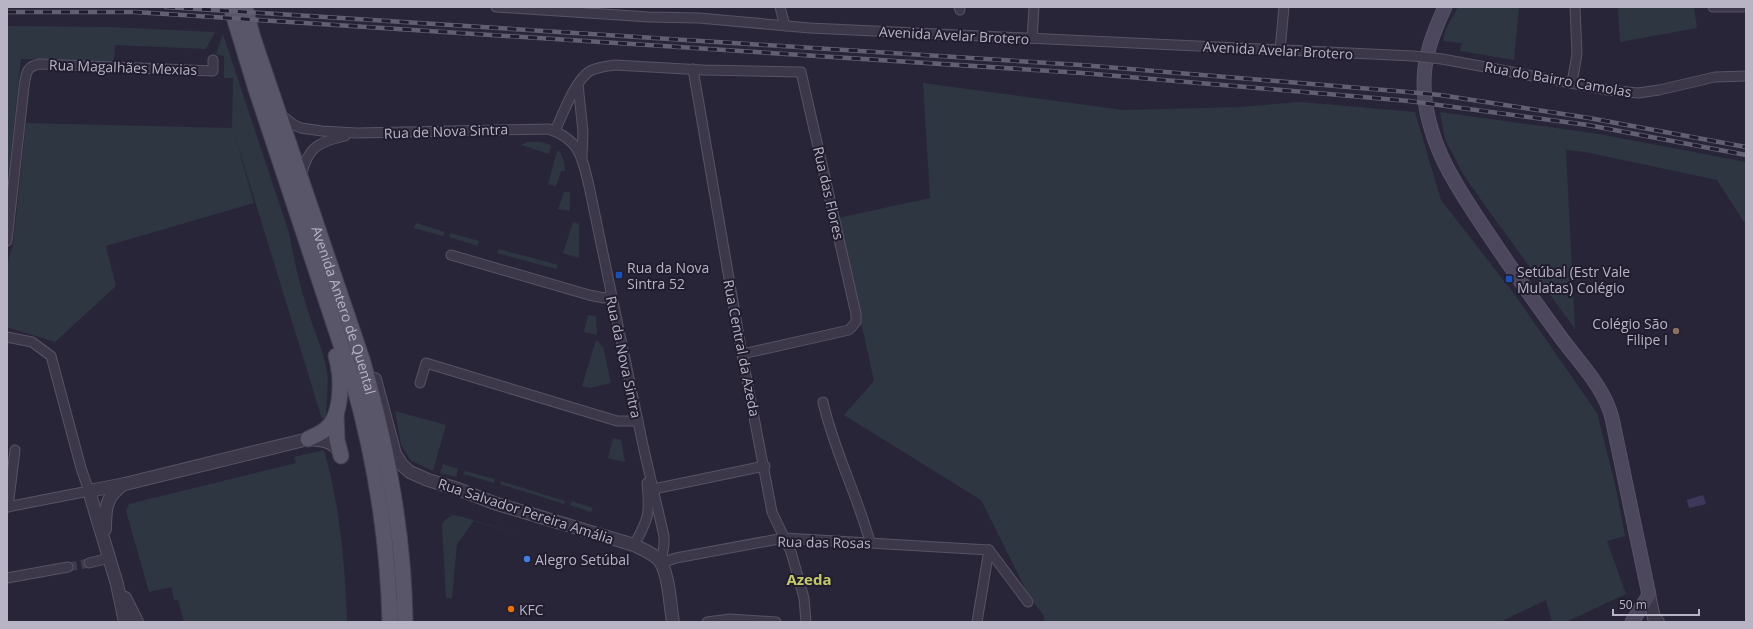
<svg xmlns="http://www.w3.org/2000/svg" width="1753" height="629" font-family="'Open Sans',sans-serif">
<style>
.green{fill:#2e3642}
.water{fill:#3f385d}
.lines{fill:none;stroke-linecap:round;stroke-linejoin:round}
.minor-tunnel{stroke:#3e3a4e;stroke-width:9;stroke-dasharray:9 4.5;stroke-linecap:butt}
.minor-casing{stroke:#575365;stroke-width:11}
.tertiary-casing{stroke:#575365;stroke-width:14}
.secondary-casing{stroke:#575365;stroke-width:15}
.primary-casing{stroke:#454153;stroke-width:17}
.minor{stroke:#3c384a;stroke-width:9}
.tertiary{stroke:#3c384a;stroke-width:12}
.secondary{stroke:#4c475c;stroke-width:13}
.primary{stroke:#5a566a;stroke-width:15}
.rail-casing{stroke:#635f73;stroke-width:4.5}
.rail{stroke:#211d2f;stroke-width:3;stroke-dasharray:9;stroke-linecap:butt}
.minor-bridge-casing{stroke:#575365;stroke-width:11;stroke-linecap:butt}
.minor-bridge{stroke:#3c384a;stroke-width:9}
.transit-dot{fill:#1a4fb4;stroke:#211d2f;stroke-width:1.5}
.education-dot{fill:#8d6e63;stroke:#211d2f;stroke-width:1.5}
.shop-dot{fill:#3f7fe0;stroke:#211d2f;stroke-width:1.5}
.food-dot{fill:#e8710a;stroke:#211d2f;stroke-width:1.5}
.labels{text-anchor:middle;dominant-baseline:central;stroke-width:4;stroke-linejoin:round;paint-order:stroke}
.street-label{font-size:14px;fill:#b8b3c5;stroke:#211d2f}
.poi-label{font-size:14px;fill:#b8b3c5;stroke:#211d2f;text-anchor:start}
.neighbourhood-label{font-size:15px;font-weight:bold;fill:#c4ca6a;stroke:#211d2f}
</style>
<rect width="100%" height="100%" fill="#292539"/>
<!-- green -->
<g class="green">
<path d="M1458,7H1519L1514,60L1460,51L1462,43L1443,41L1445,31Z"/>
<path d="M1618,7H1694L1697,28L1620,42Z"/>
<path d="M7,26L110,27L215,32L206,49L115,45L114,61L21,59L7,188Z"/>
<path d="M223,34L289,233C294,260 300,287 309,314C315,333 324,352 327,372C329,386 326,402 326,416L322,419L235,136L254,203L106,246L116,286L55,342L7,327V264L13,245L26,123L232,128L233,78H224V56L216,54Z"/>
<path d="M923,83L1123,110L1240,107L1300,102L1415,112L1441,200L1515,295L1597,413L1616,488L1625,536L1607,541L1626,594L1566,622H1552L1546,600L1500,622H1044V616L1030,598L981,500L844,415L874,381L838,218L930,198Z"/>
<path d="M1440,112L1599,134L1746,162V225L1717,180L1585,152L1566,150L1575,329L1486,207L1463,174L1445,139Z"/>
<path d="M527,142H541L551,145L549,154L521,145Z"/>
<path d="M557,151L560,152L564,161L565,171H561L556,186L548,184Z"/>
<path d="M564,192H570V211L558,209Z"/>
<path d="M573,222L579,224V258L563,253Z"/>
<path d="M416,223L445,232L443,236L414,228Z"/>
<path d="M450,233L479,241L478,246L449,237Z"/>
<path d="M499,249L558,265L556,269L497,253Z"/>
<path d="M588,315L596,316L597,335L584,332Z"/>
<path d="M596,340L603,347L611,383L590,388L582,386Z"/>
<path d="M395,411L446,425L433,471L410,460L401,444Z"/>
<path d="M613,438L621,440L625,462L608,458Z"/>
<path d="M324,450C340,505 345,565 347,622H184L178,600H174L171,587L149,592L126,511L129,504L296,463L294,457Z"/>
<path d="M443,464L458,469L456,477L440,473Z"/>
<path d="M465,471L495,479L494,483L463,474Z"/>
<path d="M501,481L565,501L564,504L500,484Z"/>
<path d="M572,501L593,508L591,512L570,505Z"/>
<path d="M453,515L463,517L522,535L474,521L457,544L452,598H446L442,525L445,520Z"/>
</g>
<!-- water -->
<path class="water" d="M1703,495L1706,504L1689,508L1687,500Z"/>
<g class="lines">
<!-- minor-tunnel -->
<path class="minor-tunnel" d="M68,567L89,563"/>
<defs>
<g id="minor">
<path d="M496,7L649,17L699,18L810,28L1413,56"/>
<path d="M780,7L785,26"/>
<path d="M959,7L960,10"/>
<path d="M1713,7H1742"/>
<path d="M1032,38L1034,7"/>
<path d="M1280,50L1284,7"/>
<path d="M1442,59L1608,90L1638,93L1659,90L1715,77L1746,76"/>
<path d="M693,69L742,354L772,512L791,552L804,598L806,622"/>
<path d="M1572,83L1577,54L1575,7"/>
<path d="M578,84L583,132L582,157"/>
<path d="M280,114L294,125L301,128L322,131L357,133L549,129C580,140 582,157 589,186L644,450L664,536V545L661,563"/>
<path d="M555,131C563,114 575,80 590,71C597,67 607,66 615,65L703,70L801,72L856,314V322L849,330L742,354"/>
<path d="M301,176C308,147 318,142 345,136"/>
<path d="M7,241L24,87C26,74 26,66 40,64L213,71V60"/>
<path d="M451,255L589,295L604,298L611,296"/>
<path d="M7,337L32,342L51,356L81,468L89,491L7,507"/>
<path d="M420,383L426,363L617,421H638"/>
<path d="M823,402C834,451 857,494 870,542"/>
<path d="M649,490L765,466"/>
<path d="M8,507L15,450"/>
<path d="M634,545C649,518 650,514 647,483"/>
<path d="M989,550L1028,602"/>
<path d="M89,563L110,558"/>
<path d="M661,563L676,558L784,538L989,550"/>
<path d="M7,578L68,567"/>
<path d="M707,622L730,619L776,622"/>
<path d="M977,622L989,550"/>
</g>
<g id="tertiary">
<path d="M375,379L395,454L402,465L410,472L428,480L458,489L494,503L634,545C642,549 652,553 658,559C669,570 670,606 673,622"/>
<path d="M105,529C105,508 106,496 124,484"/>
<path d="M1649,595L1654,618L1658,622"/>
<path d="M125,598L137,622"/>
<path d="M125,622L117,584L89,491L125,484L308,439C321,440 333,440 340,453"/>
</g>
<path id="secondary" d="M1445,7C1434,31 1424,55 1424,82C1424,141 1458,189 1489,235C1513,271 1537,305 1562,339C1580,363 1605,389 1612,418L1649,595L1632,622"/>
<g id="primary">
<path d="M231,7L256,89L352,378C375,458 388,539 390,622"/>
<path id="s1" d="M245,7L253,38L362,359C387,445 404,532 405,622"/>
<path d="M336,414L337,440L341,456"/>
<path d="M308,439C314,436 322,433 327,428C343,414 342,375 336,356"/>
</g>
</defs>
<!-- minor casing -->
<use href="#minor" class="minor-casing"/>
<!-- tertiary casing -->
<use href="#tertiary" class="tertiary-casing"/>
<!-- secondary casing -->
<use href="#secondary" class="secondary-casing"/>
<!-- primary casing -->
<use href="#primary" class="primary-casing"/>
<!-- minor -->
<use href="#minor" class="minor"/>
<!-- tertiary -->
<use href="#tertiary" class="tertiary"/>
<!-- secondary -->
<use href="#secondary" class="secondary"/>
<!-- primary -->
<use href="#primary" class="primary"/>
<defs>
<g id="rail">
<path d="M166,7L1081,65L1408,92L1440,95L1589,118L1746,147"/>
<path d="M7,12H135L1082,73L1409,101L1588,125L1746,155"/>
</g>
</defs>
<!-- rail casing -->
<use href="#rail" class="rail-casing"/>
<!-- rail -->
<use href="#rail" class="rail"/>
<defs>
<path id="minor-bridge" d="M1413,56L1442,59"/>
</defs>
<!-- minor-bridge casing -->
<use href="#minor-bridge" class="minor-bridge-casing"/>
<!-- minor-bridge -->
<use href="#minor-bridge" class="minor-bridge"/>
</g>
<!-- markers -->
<g class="transit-dot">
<rect x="615" y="271" width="8" height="8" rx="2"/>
<rect x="1505" y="275" width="8" height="8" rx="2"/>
</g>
<circle class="education-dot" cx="1676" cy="331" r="4"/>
<circle class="shop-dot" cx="527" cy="559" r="4"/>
<circle class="food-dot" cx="511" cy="609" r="4"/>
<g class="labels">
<!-- street labels -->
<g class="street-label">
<text transform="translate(954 35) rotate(3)">Avenida Avelar Brotero</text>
<text transform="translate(1278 50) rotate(3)">Avenida Avelar Brotero</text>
<text transform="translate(123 67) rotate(2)">Rua Magalhães Mexias</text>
<text transform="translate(1558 79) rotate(10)">Rua do Bairro Camolas</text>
<text transform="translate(446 131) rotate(-2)">Rua de Nova Sintra</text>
<text transform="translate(829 193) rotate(77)">Rua das Flores</text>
<text stroke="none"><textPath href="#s1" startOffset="319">Avenida Antero de Quental</textPath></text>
<text transform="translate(742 348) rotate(79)">Rua Central da Azeda</text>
<text transform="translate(624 357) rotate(78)">Rua da Nova Sintra</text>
<text transform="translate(526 511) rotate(18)">Rua Salvador Pereira Amália</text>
<text transform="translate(824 542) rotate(1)">Rua das Rosas</text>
</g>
<!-- poi labels -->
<g class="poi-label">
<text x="627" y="267">Rua da Nova<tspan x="627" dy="16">Sintra 52</tspan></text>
<text x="1517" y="271">Setúbal (Estr Vale<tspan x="1517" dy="16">Mulatas) Colégio</tspan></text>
<text x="1668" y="323" text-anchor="end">Colégio São<tspan x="1668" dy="16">Filipe I</tspan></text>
<text x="535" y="559">Alegro Setúbal</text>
<text x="519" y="609">KFC</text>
</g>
<!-- neighbourhood labels -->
<g class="neighbourhood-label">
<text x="809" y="579">Azeda</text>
</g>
</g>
<!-- border -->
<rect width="1753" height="629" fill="none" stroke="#b8b3c5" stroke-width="16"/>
<!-- scale -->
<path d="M1613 609v6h86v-6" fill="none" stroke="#b8b3c5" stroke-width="2"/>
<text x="1619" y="609" font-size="12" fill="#b8b3c5" stroke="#211d2f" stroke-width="3" paint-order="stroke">50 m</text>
</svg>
